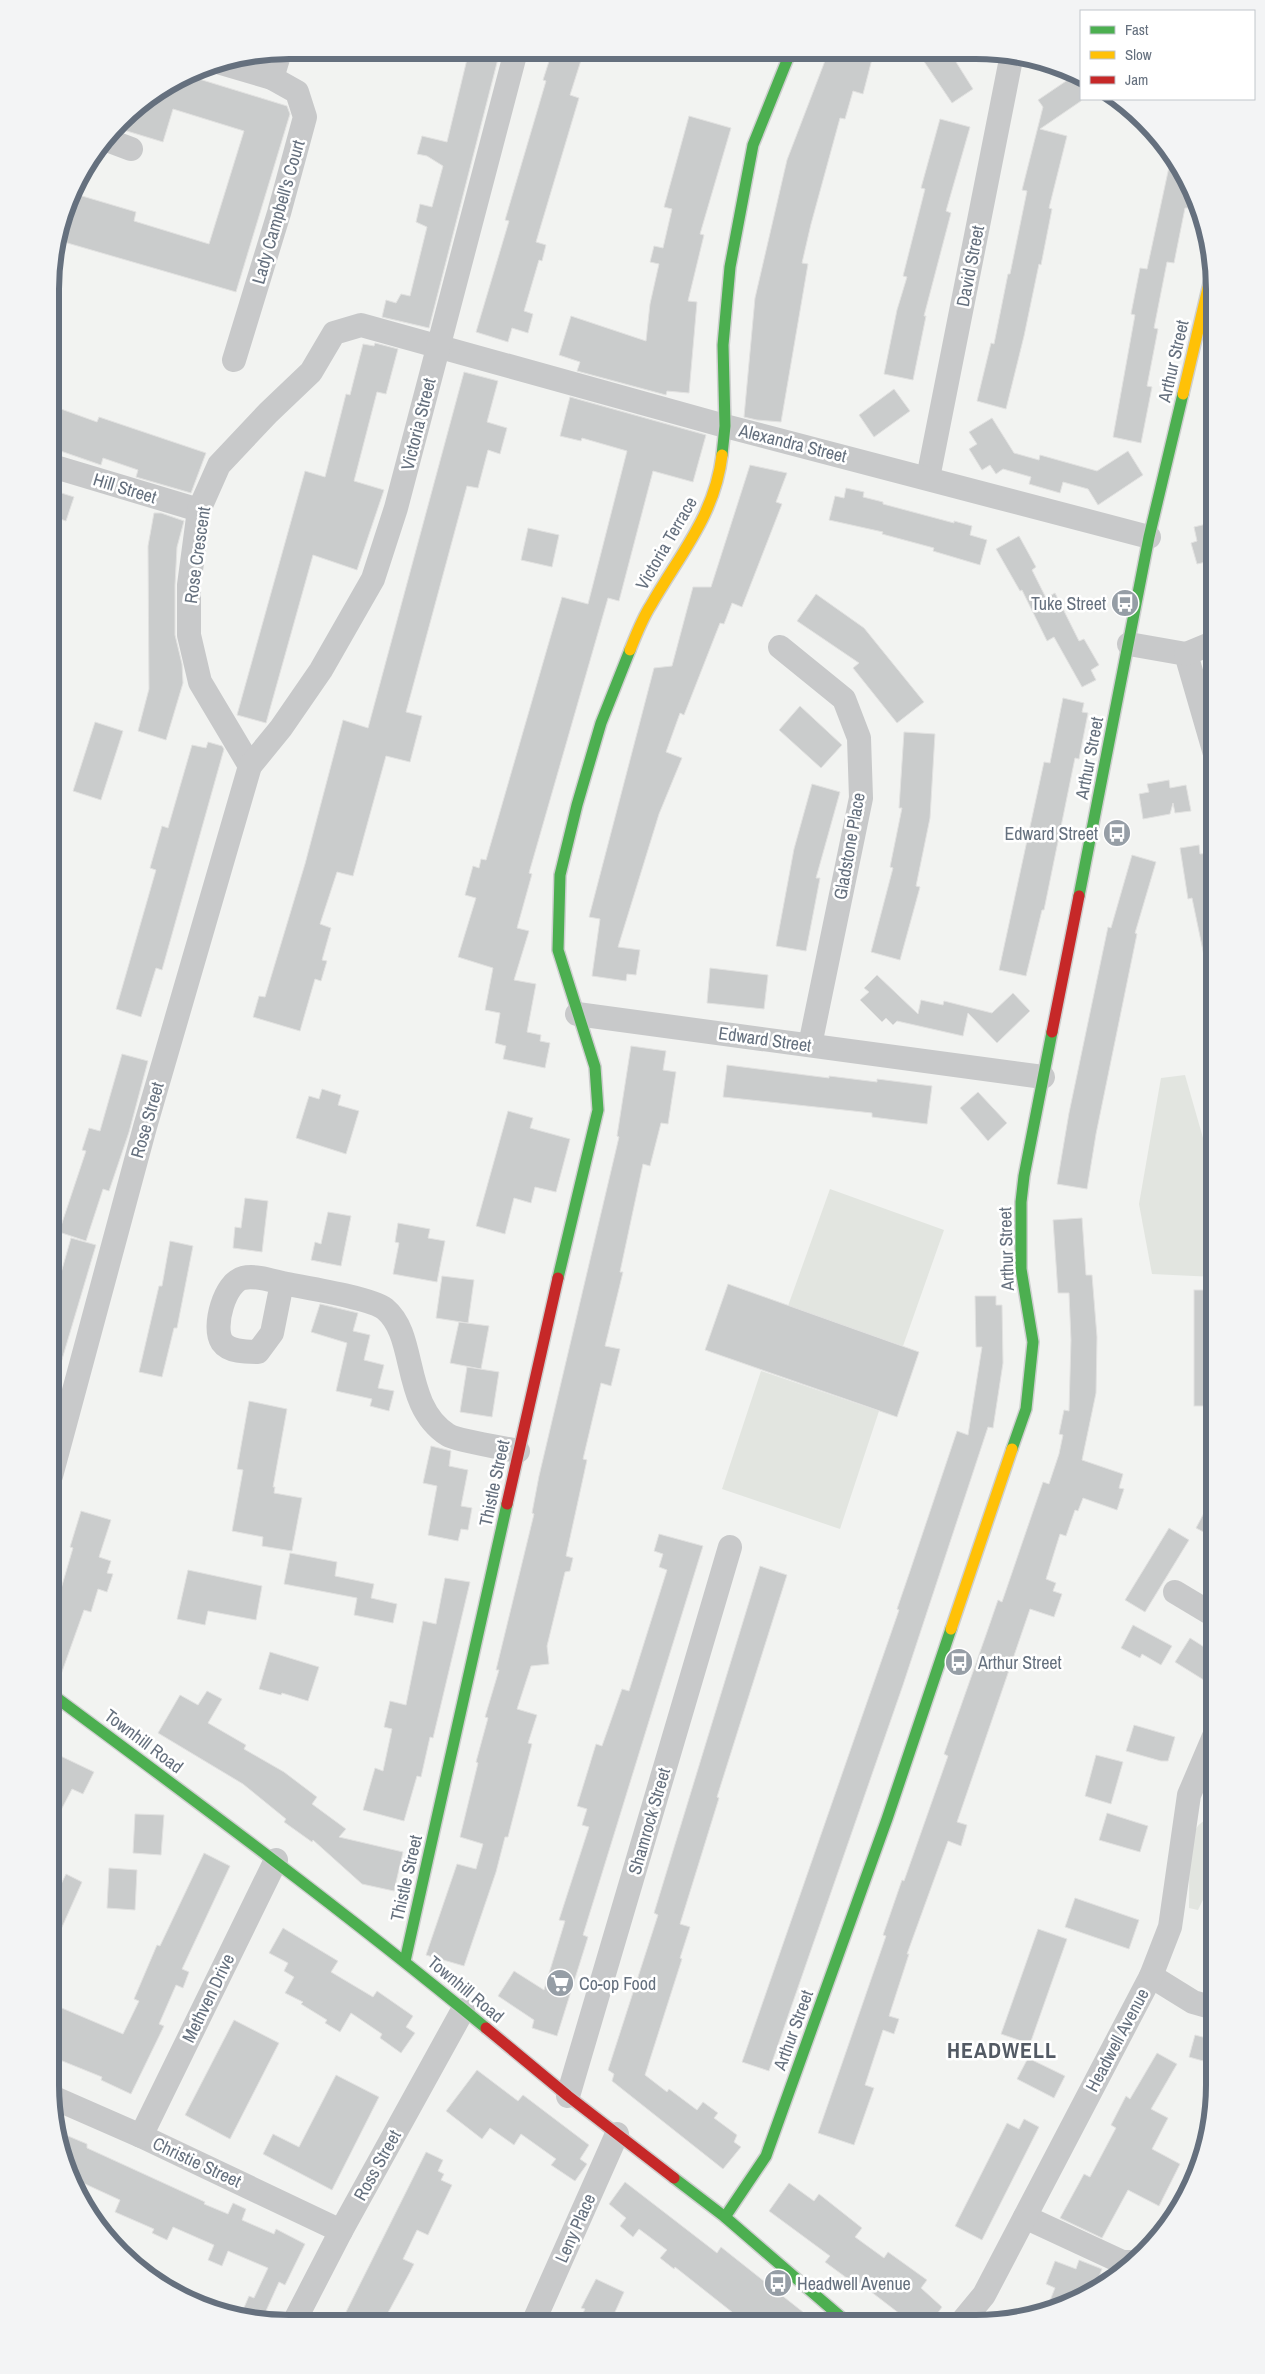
<svg xmlns="http://www.w3.org/2000/svg" width="1265" height="2374" font-family="'Archivo Narrow',sans-serif">
<style>
.green{fill:#e2e5e0}
.building{fill:#cacccc;stroke:#e2e2e1}
.lines{fill:none;stroke-linecap:round;stroke-linejoin:round}
.fast-casing{stroke:#cecfcf;stroke-width:14}
.slow-casing{stroke:#cecfcf;stroke-width:14}
.jam-casing{stroke:#cecfcf;stroke-width:14}
.street{stroke:#c8c9ca;stroke-width:24}
.fast{stroke:#4caf50;stroke-width:11}
.slow{stroke:#ffc107;stroke-width:11}
.jam{stroke:#c62828;stroke-width:11}
.labels{text-anchor:middle;dominant-baseline:central;stroke-width:5;stroke-linejoin:round;paint-order:stroke}
.street-label{font-size:18px;fill:#65707e;stroke:#fff}
.poi-label{font-size:18px;fill:#65707e;stroke:#fff;text-anchor:start}
.district-label{font-size:22px;font-weight:bold;letter-spacing:1px;fill:#535a64;stroke:#fff}
.rim{fill:none;stroke:#65707e;stroke-width:6}
</style>
<rect width="100%" height="100%" fill="#f2f3f1"/>
<!-- green -->
<g class="green">
<path d="M1185,1075L1215,1180V1277L1152,1274L1139,1204L1161,1078Z"/>
<path d="M830,1189L944,1230L903,1346L788,1306Z"/>
<path d="M761,1371L879,1411L840,1529L722,1489Z"/>
<path d="M1215,1762V1798C1201,1788 1209,1775 1215,1762Z"/>
<path d="M1211,1818L1215,1819V1875L1198,1910L1189,1908C1190,1889 1187,1845 1196,1829C1199,1823 1205,1820 1211,1818Z"/>
</g>
<!-- building -->
<g class="building">
<path d="M469,51H500L429,328L382,317L386,300L396,303L401,294L410,296L427,227L416,222L420,204L432,207L443,166L427,156L417,154L422,136L447,142Z"/>
<path d="M552,52H574L583,54L570,95L579,98L536,242L546,245L542,261L539,260L524,311L533,314L528,333L512,328L508,342L476,332L509,221L505,220L546,81L543,80Z"/>
<path d="M828,53L868,54L867,58L872,59L863,94L853,91L845,119L840,118L811,224L802,263L808,264L781,422L757,420L744,417L755,298L787,160Z"/>
<path d="M919,54H951L973,89L952,103Z"/>
<path d="M1078,73L1081,74V101L1040,129L1067,136L1049,208L1052,209L1041,265L1039,264L1024,336L1006,409L977,401L991,343L994,344L1008,274H1010L1027,191L1022,190L1043,107L1038,100Z"/>
<path d="M186,75L287,106L290,114L236,292L57,240L72,193L136,212L134,221L209,244L244,131L173,109L163,142L117,128L131,109Z"/>
<path d="M689,116L731,128L700,234L704,235L688,301L697,302L689,393L667,391L666,395L577,371L580,362L559,355L571,316L646,341L650,304L659,264L650,262L654,246L663,248L672,209L664,207Z"/>
<path d="M940,119L970,127L946,211L951,213L924,316H926L913,380L884,374L897,310L907,277L903,276L925,189L921,188Z"/>
<path d="M1172,153L1192,191L1189,208H1185L1174,263L1167,262L1154,328L1158,329L1147,386L1152,387L1141,443L1113,437L1135,315L1131,314L1140,268L1147,269Z"/>
<path d="M375,343L398,349L386,394L377,392L354,481L384,490L357,570L313,555L266,723L237,715L305,471L325,477L346,394L350,395L363,344L374,346Z"/>
<path d="M464,372L498,381L487,422L507,428L500,454L488,450L478,488L467,486L406,712L422,716L410,762L386,756L353,876L337,872L320,924L331,928L322,960L327,961L321,981L315,979L300,1031L253,1017L259,996L265,997L305,864L343,720L368,728Z"/>
<path d="M894,389L910,411L874,437L859,415Z"/>
<path d="M570,397L706,435L693,482L653,471L619,601L608,598L529,873L532,874L517,928L529,931L514,980L536,984L527,1032L541,1035L540,1041L550,1043L545,1068L503,1059L506,1046L495,1043L500,1013L485,1010L493,968L458,957L476,898L465,895L473,866L479,868L481,859L486,860L562,597L588,604L627,451L582,438L581,441L560,436Z"/>
<path d="M61,409L97,422L99,417L206,453L191,493L136,477L138,470L103,458L101,465L52,448V411L60,413Z"/>
<path d="M992,418L1014,453L1039,460L1040,455L1097,471L1128,451L1143,475L1098,505L1088,489L1063,482L1060,493L1029,484L1031,477L1003,469L996,474L990,465L982,470L969,449L977,444L969,432Z"/>
<path d="M750,465L787,473L776,502L782,504L742,607L732,603L724,624L720,623L684,715L680,713L666,752L682,758L659,814L618,947L640,950L636,975L627,974L626,981L592,976L600,919L589,917L654,668L672,666L693,587H711Z"/>
<path d="M846,488L864,492L863,497L883,502V504L954,523V521L972,526L970,535L987,540L980,565L933,551L934,548L882,534L883,532L829,520L835,496L844,498Z"/>
<path d="M52,490L74,497L66,521L52,516Z"/>
<path d="M154,513H161L184,521L177,547L175,585V635L182,664L183,683L166,740L138,731L149,689L148,546Z"/>
<path d="M1215,522V560L1197,564L1191,543L1197,541L1194,527Z"/>
<path d="M528,528L559,535L552,567L521,560Z"/>
<path d="M1019,536L1036,567L1032,570L1046,598L1055,593L1079,641L1084,639L1099,665L1091,670L1096,680L1082,687L1054,637L1047,641L1022,590L1020,591L996,549Z"/>
<path d="M816,594L864,628L924,702L897,723L853,668L859,663L797,621Z"/>
<path d="M1063,698L1084,703L1082,712L1088,713L1079,759L1075,758L1044,910H1042L1026,976L999,970L1044,762L1050,763Z"/>
<path d="M800,706L842,745L821,768L779,730Z"/>
<path d="M95,722L123,731L101,800L73,791Z"/>
<path d="M904,732L935,734L930,818L916,886L920,887L900,960L871,952L893,868L890,867L902,808H899Z"/>
<path d="M208,742L222,746L224,749L162,970L156,968L141,1017L116,1009L156,870L150,868L162,826L168,828L192,745L206,748Z"/>
<path d="M1169,780L1170,788L1186,785L1191,811L1175,813L1173,803L1170,814L1143,819L1139,794L1149,792L1147,784Z"/>
<path d="M812,784L840,792L816,878H820L806,951L776,946L794,849Z"/>
<path d="M1199,845L1200,854L1211,853L1215,878V969L1207,970L1192,898L1188,899L1180,848Z"/>
<path d="M1132,855L1156,862L1135,933L1137,934L1096,1134L1087,1189L1057,1184L1069,1113L1108,927L1111,928Z"/>
<path d="M710,968L768,975L764,1009L707,1003Z"/>
<path d="M877,975L918,1014L921,1000L943,1005L944,1001L992,1013L1013,993L1030,1011L997,1043L968,1013L963,1036L897,1021L893,1025L886,1018L882,1022L860,1000L869,992L864,988Z"/>
<path d="M631,1046L666,1051L663,1070L676,1072L668,1124L661,1123L650,1166L643,1164L620,1272H623L605,1346L620,1349L611,1386L601,1383L583,1459L587,1460L566,1556L573,1558L570,1571L565,1572L547,1646L549,1664L531,1666L517,1709L537,1715L528,1743L532,1744L508,1837H505L496,1872L464,1966L426,1955L457,1864L476,1869L483,1844L460,1837L478,1763L476,1762L488,1718L485,1717L499,1670H496L534,1514L532,1513L539,1476L619,1137L617,1136Z"/>
<path d="M122,1054L148,1061L129,1132L109,1191L103,1189L86,1241L59,1232L86,1151L82,1150L89,1128L100,1131Z"/>
<path d="M727,1065L829,1078V1076L877,1082V1079L932,1086L927,1124L872,1117V1113L723,1097Z"/>
<path d="M322,1089L341,1095L338,1105L359,1111L346,1154L296,1138L309,1096L319,1099Z"/>
<path d="M978,1092L1007,1123L988,1141L960,1108Z"/>
<path d="M508,1111L533,1118L530,1128L570,1139L556,1192L535,1187L531,1203L514,1198L505,1234L476,1226Z"/>
<path d="M245,1198L268,1201L262,1252L233,1248L235,1227L241,1228Z"/>
<path d="M328,1212L351,1216L341,1266L311,1260L315,1242L321,1244Z"/>
<path d="M1082,1218L1086,1275H1092L1097,1337L1096,1393L1082,1460L1123,1474L1119,1488L1124,1489L1117,1510L1083,1498L1078,1511L1075,1510L1066,1536L1060,1534L1046,1579L1056,1583L1053,1591L1062,1594L1054,1617L1030,1609L957,1822L967,1825L961,1846L948,1841L907,1954H909L889,2016L899,2019L894,2034L883,2030L865,2085L874,2088L854,2145L818,2133L886,1936L883,1935L902,1880L904,1881L948,1756L944,1754L987,1632L998,1600L1002,1602L1043,1482L1049,1484L1059,1454L1063,1435L1059,1434L1064,1410L1069,1411L1071,1340L1069,1293H1058L1053,1220Z"/>
<path d="M398,1223L430,1229L428,1238L445,1241L437,1282L393,1274L399,1243L395,1242Z"/>
<path d="M71,1238L96,1245L55,1383H51V1308Z"/>
<path d="M170,1241L193,1246L177,1328H174L162,1377L139,1372L159,1286H162Z"/>
<path d="M442,1276L474,1280L468,1323L436,1318Z"/>
<path d="M728,1284L919,1352L897,1417L705,1350Z"/>
<rect x="1194" y="1290" width="21" height="116"/>
<path d="M975,1296H996V1305H1002L1003,1363L993,1428L988,1427L903,1685L769,2071L742,2062L899,1610L897,1609L909,1574L957,1431L968,1435L982,1347H976Z"/>
<path d="M320,1304L358,1313L353,1331L370,1335L364,1360L384,1365L378,1388L394,1391L389,1411L370,1406L372,1399L336,1391L347,1343L311,1332Z"/>
<path d="M459,1322L489,1326L481,1369L450,1363Z"/>
<path d="M467,1367L499,1372L492,1417L460,1412Z"/>
<path d="M249,1401L287,1409L273,1487H275L274,1493L302,1498L292,1551L262,1546L263,1537L232,1531L243,1470L237,1469Z"/>
<path d="M431,1446L451,1451L449,1466L468,1470L461,1506L472,1508L468,1530L461,1529L458,1541L428,1535L437,1486L423,1483Z"/>
<path d="M1215,1492V1538L1196,1528Z"/>
<path d="M81,1511L111,1520L99,1557L111,1561L107,1573L113,1574L107,1592L98,1589L91,1612L84,1610L59,1680L50,1678L51,1623L73,1548L70,1547Z"/>
<path d="M1169,1528L1189,1540L1145,1612L1125,1600Z"/>
<path d="M659,1534L703,1546L583,1935L588,1937L557,2036L532,2028L534,2020L498,1996L514,1971L544,1990L565,1921L559,1920L589,1827L582,1825L587,1809L577,1806L596,1744L602,1746L622,1689L629,1691L667,1570L659,1567L663,1554L654,1551Z"/>
<path d="M290,1553L337,1562L335,1576L374,1584L371,1598L397,1604L393,1623L354,1615L357,1598L284,1584Z"/>
<path d="M760,1566L787,1575L717,1797L719,1798L680,1924L690,1927L680,1958L682,1959L645,2075L667,2092L669,2089L697,2110L703,2102L718,2113L714,2118L737,2135L734,2142L741,2147L723,2169L612,2081L614,2074L608,2070L658,1915L654,1913Z"/>
<path d="M188,1570L262,1586L256,1620L208,1611L205,1625L177,1619Z"/>
<path d="M445,1578L470,1582L433,1738L430,1737L421,1777L417,1776L404,1821L363,1810L375,1768L383,1771L392,1729L384,1727L390,1701L406,1705L423,1621L436,1624Z"/>
<path d="M1133,1625L1172,1646L1161,1665L1142,1654L1140,1658L1121,1648Z"/>
<path d="M1190,1638L1215,1654V1687L1175,1662Z"/>
<path d="M270,1652L319,1667L308,1701L282,1693L281,1695L259,1689Z"/>
<path d="M207,1691L222,1699L208,1723L246,1745L244,1749L284,1772L317,1797L312,1804L346,1829L339,1837L403,1852L394,1891L362,1884L313,1840L312,1842L284,1822L286,1819L243,1784L158,1733L180,1695L198,1705Z"/>
<path d="M1134,1725L1175,1737L1168,1761H1161L1126,1751Z"/>
<path d="M50,1751L94,1772L83,1794L72,1789L50,1831Z"/>
<path d="M1096,1755L1123,1762L1111,1804L1085,1796Z"/>
<path d="M1107,1813L1148,1826L1140,1852L1099,1840Z"/>
<path d="M135,1814L164,1815L161,1855L133,1853Z"/>
<path d="M204,1853L230,1866L182,1969L189,1972L183,1988L176,1985L159,2024L164,2026L131,2094L101,2080L102,2077L50,2056V2003L123,2034L139,2001L134,1999L157,1945L160,1946Z"/>
<path d="M109,1868L137,1870L135,1910L107,1908Z"/>
<path d="M66,1874L82,1882L50,1954V1907Z"/>
<path d="M1075,1898L1139,1920L1129,1949L1065,1927Z"/>
<path d="M283,1928L338,1961L331,1972L373,1997L377,1991L413,2016L406,2027L415,2033L401,2053L380,2038L382,2034L351,2013L340,2032L325,2023L327,2020L301,2004L303,2002L285,1993L294,1977L284,1971L288,1963L269,1953Z"/>
<path d="M1038,1929L1067,1939L1030,2044L1001,2034Z"/>
<path d="M234,2020L279,2043L230,2139L185,2115Z"/>
<path d="M1195,2035L1214,2040V2064L1189,2057Z"/>
<path d="M1157,2053L1177,2064L1151,2109L1168,2118L1152,2149L1180,2164L1159,2206L1128,2190L1102,2238L1060,2218L1084,2174L1090,2177L1116,2128L1111,2125L1126,2096L1130,2099Z"/>
<path d="M1028,2058L1065,2076L1054,2098L1017,2079Z"/>
<path d="M477,2070L518,2101L523,2095L589,2145L580,2159L587,2164L575,2181L551,2165L556,2159L521,2134L514,2145L490,2128L482,2139L446,2111Z"/>
<path d="M336,2075L379,2097L332,2190L263,2154L273,2134L299,2147Z"/>
<path d="M1024,2119L1039,2127L982,2240L955,2226L1007,2123L1019,2129Z"/>
<path d="M68,2136L87,2144V2148L205,2202L204,2204L228,2214L233,2203L246,2209L242,2220L274,2234L276,2229L305,2244L285,2285L279,2282L261,2322L240,2317L249,2296L254,2298L268,2268L228,2251L222,2266L208,2260L214,2245L173,2227L167,2240L152,2233L154,2229L115,2212L120,2200L70,2177L63,2162L59,2142Z"/>
<path d="M426,2152L443,2160L438,2171L444,2174L441,2180L452,2185L428,2235L417,2230L403,2259L414,2264L410,2272L383,2322H341Z"/>
<path d="M625,2182L717,2253L721,2247L818,2324L731,2323L737,2316L675,2267L674,2269L660,2258L667,2250L639,2229L633,2237L620,2226L626,2218L609,2204Z"/>
<path d="M789,2183L814,2201L819,2194L862,2228L855,2237L884,2258L888,2252L927,2280L921,2288L942,2307L930,2324H913L857,2281L855,2284L825,2262L830,2256L769,2211Z"/>
<path d="M1079,2260L1102,2269L1093,2292L1053,2311L1045,2313L1055,2288L1046,2284L1055,2261L1076,2269Z"/>
<path d="M596,2279L624,2292L610,2323H578L585,2309L581,2308Z"/>
</g>
<g class="lines">
<defs>
<g id="fast">
<path d="M722,455L725,426L723,345L730,267L753,145L790,53"/>
<path d="M1079,896L1149,537L1183,394"/>
<path d="M558,1278L598,1110L595,1067L558,950L560,875L577,805L601,723L630,650"/>
<path d="M1012,1449L1026,1409L1033,1342L1021,1269V1202L1024,1176L1052,1032"/>
<path d="M50,1693C197,1802 344,1911 486,2028"/>
<path d="M405,1961L507,1504"/>
<path d="M674,2178L725,2217L849,2324"/>
<path d="M725,2217L766,2156L887,1819L951,1629"/>
</g>
<g id="slow">
<path d="M1183,394L1212,271"/>
<path d="M630,650C636,635 642,619 651,605C680,554 715,515 722,455"/>
<path d="M951,1629L1012,1449"/>
</g>
<g id="jam">
<path d="M1052,1032L1079,896"/>
<path d="M507,1504L558,1278"/>
<path d="M486,2028L568,2096L674,2178"/>
</g>
</defs>
<!-- fast casing -->
<use href="#fast" class="fast-casing"/>
<!-- slow casing -->
<use href="#slow" class="slow-casing"/>
<!-- jam casing -->
<use href="#jam" class="jam-casing"/>
<!-- street -->
<g class="street">
<path d="M221,63L272,78L280,52"/>
<path d="M107,140L131,149"/>
<path d="M234,360L279,213L305,117L297,92L272,78"/>
<path d="M52,466L199,510"/>
<path d="M928,478L1012,54"/>
<path d="M1129,644L1186,654L1215,754"/>
<path d="M780,647L844,699L859,738L861,798L810,1045"/>
<path d="M1186,654L1215,642"/>
<path d="M250,766L200,682L189,635V585L199,510L219,465L268,413L311,372L334,333L361,325L725,426L1149,537"/>
<path d="M577,1014L1043,1077"/>
<path d="M282,1283C270,1280 255,1275 243,1278C225,1282 212,1327 222,1342C229,1352 246,1352 258,1352L272,1333L282,1283C303,1287 371,1298 385,1309C418,1336 401,1405 448,1435C458,1441 504,1448 518,1451"/>
<path d="M51,1476L145,1127L250,766L281,728L321,670L373,579L396,508L516,51"/>
<path d="M1175,1592L1215,1616"/>
<path d="M1151,1976L1193,2002L1214,2008"/>
<path d="M568,2096L730,1547"/>
<path d="M52,2097L141,2136L341,2231"/>
<path d="M141,2136L276,1860"/>
<path d="M1025,2217L1122,2262H1132"/>
<path d="M294,2322L341,2231L463,2010"/>
<path d="M533,2323L617,2134"/>
<path d="M960,2324L984,2295L1151,1976L1170,1927L1189,1795L1215,1734"/>
</g>
<!-- fast -->
<use href="#fast" class="fast"/>
<!-- slow -->
<use href="#slow" class="slow"/>
<!-- jam -->
<use href="#jam" class="jam"/>
</g>
<!-- icons -->
<defs>
<symbol id="bus-disc" viewBox="-11 -11 22 22"><circle r="9.5" fill="#969ea6" stroke="#fff"/><path d="M-5-6H5V4H4V6H2V4H-2V6H-4V4H-5ZM-3.5-4V0h7V-4ZM-3.5 1.2v1.5H-2V1.2ZM2 1.2v1.5H3.5V1.2Z" fill="#fff"/></symbol>
<symbol id="supermarket-disc" viewBox="-11 -11 22 22"><circle r="9.5" fill="#969ea6" stroke="#fff"/><path d="M-6-5.5h2.5l.6 2H6L4.5 2H-2.5L-4.4-4H-6ZM-1.5 3.2a1.3 1.3 0 1 0 .1 0ZM3 3.2a1.3 1.3 0 1 0 .1 0Z" fill="#fff"/></symbol>
</defs>
<g fill-rule="evenodd">
<use href="#bus-disc" x="1109" y="587" width="32" height="32"/>
<use href="#bus-disc" x="1101" y="817" width="32" height="32"/>
<use href="#bus-disc" x="943" y="1646" width="32" height="32"/>
<use href="#supermarket-disc" x="544" y="1967" width="32" height="32"/>
<use href="#bus-disc" x="762" y="2267" width="32" height="32"/>
</g>
<g class="labels">
<!-- street labels -->
<g class="street-label">
<text transform="translate(278 212) rotate(-74)">Lady Campbell's Court</text>
<text transform="translate(970 266) rotate(-79)">David Street</text>
<text transform="translate(1173 361) rotate(-77)">Arthur Street</text>
<text transform="translate(418 424) rotate(-76)">Victoria Street</text>
<text transform="translate(793 443) rotate(14)">Alexandra Street</text>
<text transform="translate(125 488) rotate(17)">Hill Street</text>
<text transform="translate(666 543) rotate(-60)">Victoria Terrace</text>
<text transform="translate(197 555) rotate(-82)">Rose Crescent</text>
<text transform="translate(1089 758) rotate(-79)">Arthur Street</text>
<text transform="translate(849 846) rotate(-80)">Gladstone Place</text>
<text transform="translate(765 1039) rotate(8)">Edward Street</text>
<text transform="translate(147 1120) rotate(-74)">Rose Street</text>
<text transform="translate(1006 1249) rotate(-92)">Arthur Street</text>
<text transform="translate(494 1483) rotate(-78)">Thistle Street</text>
<text transform="translate(144 1741) rotate(37)">Townhill Road</text>
<text transform="translate(649 1821) rotate(-74)">Shamrock Street</text>
<text transform="translate(406 1878) rotate(-77)">Thistle Street</text>
<text transform="translate(466 1989) rotate(40)">Townhill Road</text>
<text transform="translate(208 1998) rotate(-64)">Methven Drive</text>
<text transform="translate(793 2030) rotate(-70)">Arthur Street</text>
<text transform="translate(1117 2040) rotate(-62)">Headwell Avenue</text>
<text transform="translate(197 2162) rotate(25)">Christie Street</text>
<text transform="translate(377 2165) rotate(-61)">Ross Street</text>
<text transform="translate(575 2228) rotate(-66)">Leny Place</text>
</g>
<!-- poi labels -->
<g class="poi-label">
<text x="1106" y="603" text-anchor="end">Tuke Street</text>
<text x="1098" y="833" text-anchor="end">Edward Street</text>
<text x="978" y="1662">Arthur Street</text>
<text x="579" y="1983">Co-op Food</text>
<text x="797" y="2283">Headwell Avenue</text>
</g>
<!-- district labels -->
<g class="district-label">
<text x="1002" y="2050">HEADWELL</text>
</g>
</g>
<!-- crop -->
<path d="M0 0H1265V2374H0ZM289 59H976A230 230 0 0 1 1206 289V2085A230 230 0 0 1 976 2315H289A230 230 0 0 1 59 2085V289A230 230 0 0 1 289 59Z" fill="#f3f4f5" fill-rule="evenodd"/>
<path class="rim" d="M289 59H976A230 230 0 0 1 1206 289V2085A230 230 0 0 1 976 2315H289A230 230 0 0 1 59 2085V289A230 230 0 0 1 289 59Z"/>
<!-- legend -->
<rect x="1080" y="10" width="175" height="90" fill="#ffffff" stroke="#c1c6cb"/>
<rect x="1090" y="26" width="25" height="8" fill="#4caf50" stroke="#c1c6cb"/>
<text x="1125" y="35" font-size="15" fill="#65707e">Fast</text>
<rect x="1090" y="51" width="25" height="8" fill="#ffc107" stroke="#c1c6cb"/>
<text x="1125" y="60" font-size="15" fill="#65707e">Slow</text>
<rect x="1090" y="76" width="25" height="8" fill="#c62828" stroke="#c1c6cb"/>
<text x="1125" y="85" font-size="15" fill="#65707e">Jam</text>
</svg>
